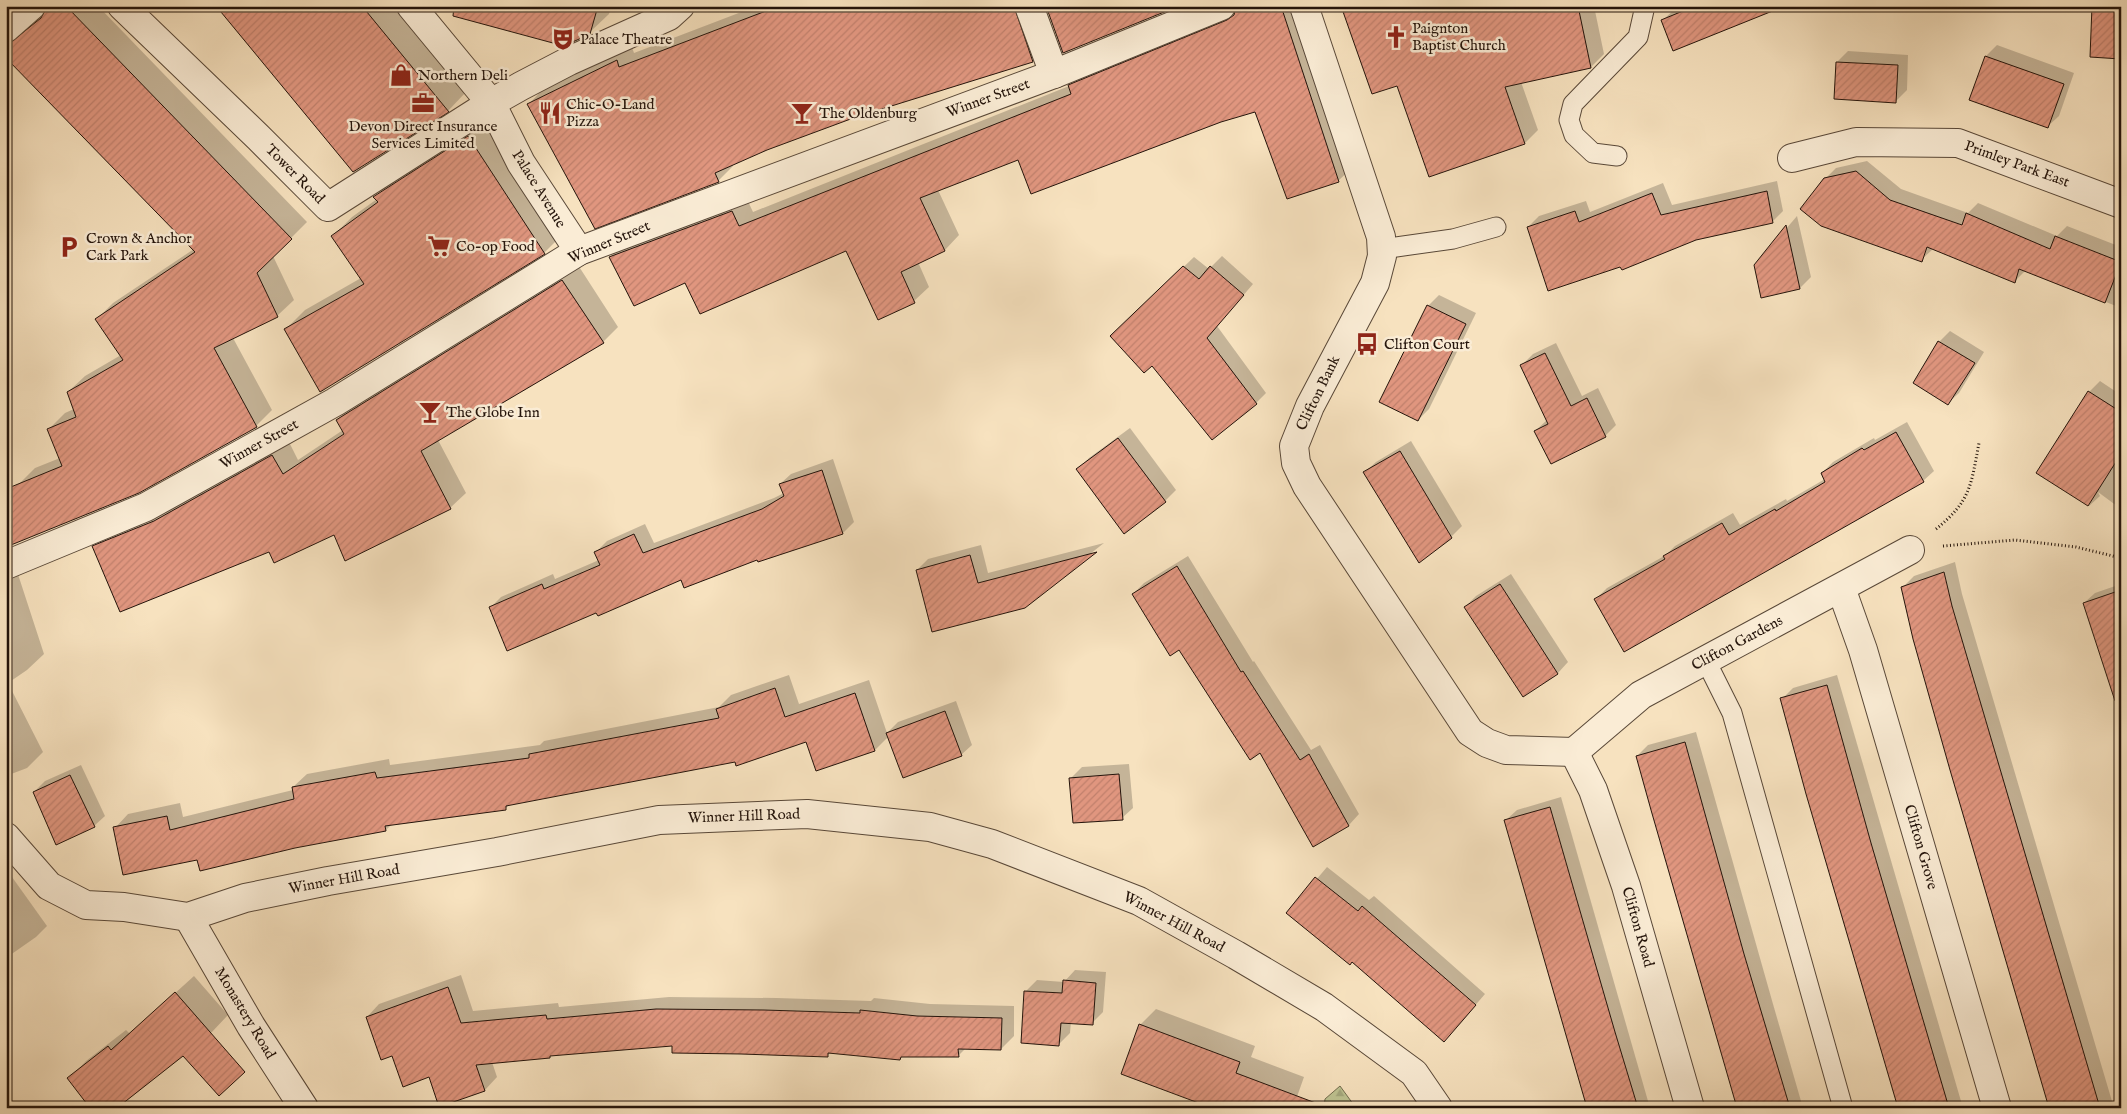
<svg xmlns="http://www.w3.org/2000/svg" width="2127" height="1114" font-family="'IM FELL English',serif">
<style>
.forest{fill:url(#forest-firs);stroke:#716c4e}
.shadow{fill:#0003}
.building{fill:url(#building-hatch);stroke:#24140b}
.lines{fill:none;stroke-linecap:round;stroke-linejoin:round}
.service-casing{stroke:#594838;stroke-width:21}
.minor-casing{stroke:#594838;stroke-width:30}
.tertiary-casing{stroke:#594838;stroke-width:30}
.path{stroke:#24140b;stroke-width:3;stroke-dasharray:1 2.5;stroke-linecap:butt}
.service{stroke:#faecd5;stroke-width:19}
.minor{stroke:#faecd5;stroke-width:28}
.tertiary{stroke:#faecd5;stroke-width:28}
.labels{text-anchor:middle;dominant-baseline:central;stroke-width:5;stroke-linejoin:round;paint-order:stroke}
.poi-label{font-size:15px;fill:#24140b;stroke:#faecd5;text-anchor:start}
.street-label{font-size:15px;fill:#24140b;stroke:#faecd5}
</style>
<defs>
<pattern id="forest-firs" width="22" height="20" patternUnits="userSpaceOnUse" patternTransform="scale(1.25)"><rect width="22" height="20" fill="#bec391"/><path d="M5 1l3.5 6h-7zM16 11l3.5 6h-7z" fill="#a3a77c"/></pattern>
<pattern id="building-hatch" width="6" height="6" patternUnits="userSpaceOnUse" patternTransform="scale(1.25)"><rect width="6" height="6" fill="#e0967f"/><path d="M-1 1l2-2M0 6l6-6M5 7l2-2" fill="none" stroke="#c0806c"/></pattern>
</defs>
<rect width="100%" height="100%" fill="#f7e2bf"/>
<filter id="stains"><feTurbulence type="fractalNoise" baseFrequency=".004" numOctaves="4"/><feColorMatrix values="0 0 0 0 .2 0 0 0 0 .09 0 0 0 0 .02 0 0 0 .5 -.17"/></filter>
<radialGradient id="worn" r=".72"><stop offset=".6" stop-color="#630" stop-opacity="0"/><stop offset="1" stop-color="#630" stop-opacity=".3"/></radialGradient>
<!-- forest -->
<path class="forest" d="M1340,1086L1356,1108H1324L1325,1099Z"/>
<!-- shadow -->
<g class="shadow">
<path d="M49,6H98L307,222L273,256L294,300L277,316L233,338L272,410L256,426L6,545L7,554L14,562L44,654L27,670L8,683L43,752L27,768L6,776V502L19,484L35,468L60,458L49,429L65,413L74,409L68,392L85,376L121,355L97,319L113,303L194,249L6,48L44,14Z"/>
<path d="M217,6H395L466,92L448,111Z"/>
<path d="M494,6H611L609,14L589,33Z"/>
<path d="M757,6H1032L1047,46L1032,60L855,115L767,149L732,164L733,166L718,181L529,104L543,89L632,47L634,53Z"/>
<path d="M1343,6H1594L1604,54L1591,67L1521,82L1538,130L1525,143L1397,84Z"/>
<path d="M1678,6H1779L1662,21Z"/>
<path d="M1300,7L1353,167L1338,181L1255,111L1018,158L938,190L959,235L945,250L918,262L929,287L914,301L878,318L847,249L686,281L610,257L625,242L746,197L753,212L1069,86L1084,71L1238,8L1274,16Z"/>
<path d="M1997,45L2074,73L2059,116L2048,126L1971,99L1986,56Z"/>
<path d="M1848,51L1908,55L1907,90L1896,101L1837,62Z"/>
<path d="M488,118L564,233L544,253L321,391L286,329L305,310L361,278L333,236L352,217L377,199L375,197L394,178Z"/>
<path d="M1867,161L1901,189L1968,213L1978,203L2057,236L2067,226L2121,247V308L2026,270L2014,282L1933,249L1921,260L1825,179L1836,168Z"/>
<path d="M1777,181L1783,211L1772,222L1696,239L1621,266L1528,227L1539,216L1586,201L1590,212L1663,183L1672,205Z"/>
<path d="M1797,216L1811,277L1800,288L1762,297L1755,265Z"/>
<path d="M1222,256L1253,284L1217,326L1266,393L1256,403L1122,326L1194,257L1209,269Z"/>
<path d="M578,265L618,327L603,342L438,440L466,493L450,508L270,550L94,546L109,531L288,440L298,460L343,430L337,420L353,404Z"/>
<path d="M1439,295L1476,313L1429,409L1418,420L1428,306Z"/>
<path d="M1950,331L1984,352L1959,393L1948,403L1939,342Z"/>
<path d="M1556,343L1582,396L1598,388L1616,425L1605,436L1535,431L1547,420L1522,365L1533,354Z"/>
<path d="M2100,381L2121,395V509L2098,492L2100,496L2089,506L2038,473L2089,392Z"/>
<path d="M1907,422L1934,471L1923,481L1596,599L1607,588L1666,555L1675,546L1733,513L1740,525L1786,499L1787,501L1825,479L1822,473L1833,462L1874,438L1875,440Z"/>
<path d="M1130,428L1176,490L1165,501L1124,532L1078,469L1089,458Z"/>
<path d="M1411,441L1462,526L1451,537L1365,472L1376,462Z"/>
<path d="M833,459L854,522L843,533L759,561L758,558L681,578L597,611L490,608L501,597L553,574L555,579L599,560L596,552L607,541L645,524L654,543L774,498L784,493L780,484L791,474Z"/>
<path d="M1104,543L1024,606L917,570L928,559L981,545L988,573Z"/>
<path d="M1188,556L1253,662L1254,661L1311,750L1320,745L1359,814L1349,825L1313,845L1261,751L1180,648L1133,594L1144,583Z"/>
<path d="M1955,562L1962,594L2114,1108H2051L1903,587L1914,576Z"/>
<path d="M1511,574L1568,662L1558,673L1523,696L1465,607L1476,596Z"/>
<path d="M2121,584V708L2084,603L2095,593Z"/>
<path d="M789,675L799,704L869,680L887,733L898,722L956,701L972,745L961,755L889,736L875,750L817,770L807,741L735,760L510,804L506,808L392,824L386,830L198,859L115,828L128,814L180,803L183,817L293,790V787L307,774L389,759L390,765L540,745L544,741L719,707L731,695Z"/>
<path d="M1837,675L1963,1108H1899L1782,699L1793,688Z"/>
<path d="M1696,732L1773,1004L1803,1108H1740L1637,756L1648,745Z"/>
<path d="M1129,764L1133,808L1122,818L1071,778L1082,767Z"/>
<path d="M81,765L105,816L94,826L34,792L45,781Z"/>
<path d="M1561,797L1650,1108H1588L1506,820L1517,810Z"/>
<path d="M1327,867L1369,900L1374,896L1485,994L1454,1030L1352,961L1288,913Z"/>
<path d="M12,877L47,926L36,937L6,958V881Z"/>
<path d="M1075,970L1106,972L1103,1012L1092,1023L1071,1022L1070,1033L1059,1044L1026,991L1037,980L1064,982Z"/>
<path d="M461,975L473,1011L558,1003L559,1007L669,997L777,998L871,1001L874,998L930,1004L1014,1006V1036L1001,1049L966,1048L958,1056L903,1055L900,1059L831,1052L827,1056L673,1044L552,1054L550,1057L492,1062L497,1077L485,1090L450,1102L429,1076L392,1055L367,1017L379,1004Z"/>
<path d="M194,976L228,1015L211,1033L115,1108L69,1079L86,1061L126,1030L130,1034Z"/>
<path d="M1156,1009L1255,1046L1251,1057L1304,1077L1293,1108H1210L1211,1106L1140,1025Z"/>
</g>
<!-- building -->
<g class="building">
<path d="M47,6H66L292,239L257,273L278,317L214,348L257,427L139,493L6,547V489L62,466L47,429L76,417L67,392L123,360L95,319L195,252L6,58V46L41,18Z"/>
<path d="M216,6H362L449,112L353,172Z"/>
<path d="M454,6H598L590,34L564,46L453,16Z"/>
<path d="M779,6H1014L1033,62L856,117L767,150L715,173L719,182L595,229L527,104L617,60L619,67Z"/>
<path d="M1046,6H1179L1063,53Z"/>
<path d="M1236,6H1281L1339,182L1287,199L1255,112L1221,122L1031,194L1018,160L920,198L945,251L901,272L915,303L878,320L846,251L700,314L685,283L634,306L609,257L732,211L739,226L1071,94L1068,85L1227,20L1234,15Z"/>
<path d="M1341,6H1578L1591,68L1505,87L1525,144L1429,177L1397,86L1372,94Z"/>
<path d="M1695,6H1780V8L1673,51L1661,20Z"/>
<path d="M2092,6H2121V59L2090,57Z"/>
<path d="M1985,56L2064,84L2048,128L1969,100Z"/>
<path d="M1836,62L1898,65L1896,103L1834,99Z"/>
<path d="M468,136L545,254L320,392L284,329L364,284L331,236L378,202L373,197Z"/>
<path d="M1856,171L1890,200L1962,225L1966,213L2050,249L2055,236L2121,262L2105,303L2019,269L2015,283L1927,247L1922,262L1821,226L1800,209L1824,178Z"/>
<path d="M1767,191L1773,223L1696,240L1622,270L1620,267L1548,291L1527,227L1575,211L1579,222L1652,193L1661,215Z"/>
<path d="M1786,225L1800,289L1761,298L1754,265Z"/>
<path d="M1183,266L1199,279L1210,266L1244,295L1207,338L1257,404L1212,440L1152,366L1144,373L1110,336Z"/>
<path d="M562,280L604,343L421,451L451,509L345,561L334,535L274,563L269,552L120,612L92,546L154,521L272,455L283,474L344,434L336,420Z"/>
<path d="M1427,305L1466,324L1418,421L1379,402Z"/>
<path d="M1938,341L1975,363L1948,405L1913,383Z"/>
<path d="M1545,353L1571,406L1587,398L1606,437L1551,464L1534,431L1548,424L1520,365Z"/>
<path d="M2088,391L2121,412V454L2088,506L2036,473Z"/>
<path d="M1896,432L1924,482L1624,652L1594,599L1665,559L1663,556L1722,523L1729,535L1775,509L1776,511L1825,482L1821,473L1862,448L1864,450Z"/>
<path d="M1118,438L1166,502L1124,534L1076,469Z"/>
<path d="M1400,451L1452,538L1419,563L1363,472Z"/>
<path d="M822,470L843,534L758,562L757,560L684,588L681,580L598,616L596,613L507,651L489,607L542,584L544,589L600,565L594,552L634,534L643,553L762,509L784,496L779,484Z"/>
<path d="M1097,552L1025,608L932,632L916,570L970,555L978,583Z"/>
<path d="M1177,566L1241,672L1243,671L1300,760L1309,754L1349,826L1313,847L1260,753L1250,760L1179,650L1170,656L1132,594Z"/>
<path d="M1944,572L1952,606L2100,1108H2049L1950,770L1913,639L1901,587Z"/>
<path d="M1500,584L1558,674L1523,697L1464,607Z"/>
<path d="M2121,590V700L2115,701L2083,603Z"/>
<path d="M1827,685L1871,843L1949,1108H1898L1806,794L1780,698Z"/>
<path d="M775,688L785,717L855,693L875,751L816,771L806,742L736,766L735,762L506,806V810L385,826L386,831L295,848L200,871L197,860L123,875L113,827L167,816L170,830L294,799L292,787L375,772L377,778L529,758V754L719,718L716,709Z"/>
<path d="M945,711L962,756L903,778L886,733Z"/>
<path d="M1685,742L1744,954L1790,1108H1737L1651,810L1636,756Z"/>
<path d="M1119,774L1123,820L1073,823L1069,778Z"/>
<path d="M70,775L95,827L56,845L33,792Z"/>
<path d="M1550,807L1615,1032L1638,1108H1587L1504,820Z"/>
<path d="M1315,877L1358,911L1362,906L1476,1005L1444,1042L1352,962L1350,965L1286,913Z"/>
<path d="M1063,980L1096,983L1093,1025L1061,1023L1059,1046L1021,1043L1024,991L1062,993Z"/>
<path d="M448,987L461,1023L546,1015L547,1019L656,1009L764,1010L860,1013V1010L917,1016L1002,1018L1001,1050L958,1049L959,1057H901L900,1060L828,1053V1057L741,1054L672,1053V1046L550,1056V1058L476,1065L485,1091L439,1107L429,1077L403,1087L392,1056L381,1060L366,1017Z"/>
<path d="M175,992L245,1072L219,1096L183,1056L117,1108H90L67,1078L108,1046L111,1050Z"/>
<path d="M1139,1024L1240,1062L1236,1073L1321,1105L1320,1108H1212L1121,1074Z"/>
</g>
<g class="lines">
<defs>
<g id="service">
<path d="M1617,156L1593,153L1574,135L1569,120L1573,104L1638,37L1645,6"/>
<path d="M1382,249L1453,239L1496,227"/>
<path d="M1705,659L1732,713L1843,1108"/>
</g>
<g id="minor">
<path d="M122,6L259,138L328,207L491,103L521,86L569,61L669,16L680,6"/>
<path d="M411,6L491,103L521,163L579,251"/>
<path d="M1029,6L1054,74"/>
<path d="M1304,6L1381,237L1382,256L1375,283L1310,406L1294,446L1296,463L1307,486L1470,732L1487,743L1506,750L1574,752"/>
<path d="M6,28L31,6"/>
<path d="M1792,158L1856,142L1958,143L2121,204"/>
<path d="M1841,588L1863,650L1997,1108"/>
<path d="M1574,752L1641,695L1910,550"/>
<path d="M1574,752L1593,790L1626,886L1690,1108"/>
<path d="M6,837L49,886L86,905L124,907L188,917L245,898L328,881L497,852L659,820L807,814L930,827L992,844L1139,901L1236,955L1324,1007L1414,1073L1438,1108"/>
<path d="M188,917L251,1026L304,1108"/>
</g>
<path id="tertiary" d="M6,565L146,507L335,402L579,251L1054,74L1221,6"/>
</defs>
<!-- service casing -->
<use href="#service" class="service-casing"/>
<!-- minor casing -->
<use href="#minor" class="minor-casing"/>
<!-- tertiary casing -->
<use href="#tertiary" class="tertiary-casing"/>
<!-- path -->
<g class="path">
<path d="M1936,529C1971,501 1971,485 1979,443"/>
<path d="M1943,546L2015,540L2076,547L2121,558"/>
</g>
<!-- service -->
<use href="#service" class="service"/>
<!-- minor -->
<use href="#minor" class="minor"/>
<!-- tertiary -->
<use href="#tertiary" class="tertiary"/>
</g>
<!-- icons -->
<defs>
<symbol id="church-bare" viewBox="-9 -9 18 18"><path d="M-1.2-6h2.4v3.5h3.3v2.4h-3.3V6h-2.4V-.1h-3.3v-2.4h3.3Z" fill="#8f2418" stroke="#faecd5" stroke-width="2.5" paint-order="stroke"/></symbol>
<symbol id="theatre-bare" viewBox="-9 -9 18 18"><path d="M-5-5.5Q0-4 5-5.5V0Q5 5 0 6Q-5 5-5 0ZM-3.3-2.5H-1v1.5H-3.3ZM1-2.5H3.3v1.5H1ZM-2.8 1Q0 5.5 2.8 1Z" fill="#8f2418" stroke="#faecd5" stroke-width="2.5" paint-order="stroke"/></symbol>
<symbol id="shop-bare" viewBox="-9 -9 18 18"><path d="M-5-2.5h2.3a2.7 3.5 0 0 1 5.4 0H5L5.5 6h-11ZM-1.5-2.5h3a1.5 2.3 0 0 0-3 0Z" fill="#8f2418" stroke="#faecd5" stroke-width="2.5" paint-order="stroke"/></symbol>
<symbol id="office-bare" viewBox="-9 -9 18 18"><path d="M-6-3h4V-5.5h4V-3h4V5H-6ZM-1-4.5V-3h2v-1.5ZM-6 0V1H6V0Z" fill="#8f2418" stroke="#faecd5" stroke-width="2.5" paint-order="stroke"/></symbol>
<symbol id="restaurant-bare" viewBox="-9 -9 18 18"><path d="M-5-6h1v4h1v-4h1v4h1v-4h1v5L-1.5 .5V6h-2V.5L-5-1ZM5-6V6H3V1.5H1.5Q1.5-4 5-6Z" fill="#8f2418" stroke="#faecd5" stroke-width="2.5" paint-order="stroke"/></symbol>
<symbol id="bar-bare" viewBox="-9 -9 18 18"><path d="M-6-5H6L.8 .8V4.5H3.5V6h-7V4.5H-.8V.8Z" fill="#8f2418" stroke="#faecd5" stroke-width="2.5" paint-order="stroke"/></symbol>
<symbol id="supermarket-bare" viewBox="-9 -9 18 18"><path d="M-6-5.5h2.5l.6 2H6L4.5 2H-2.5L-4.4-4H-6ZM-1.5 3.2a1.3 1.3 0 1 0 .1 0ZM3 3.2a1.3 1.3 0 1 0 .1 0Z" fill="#8f2418" stroke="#faecd5" stroke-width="2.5" paint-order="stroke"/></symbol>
<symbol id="parking-bare" viewBox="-9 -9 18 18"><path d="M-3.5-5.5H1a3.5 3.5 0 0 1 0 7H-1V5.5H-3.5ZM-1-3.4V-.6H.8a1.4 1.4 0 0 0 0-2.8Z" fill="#8f2418" stroke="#faecd5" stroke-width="2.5" paint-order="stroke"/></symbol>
<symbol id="bus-bare" viewBox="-9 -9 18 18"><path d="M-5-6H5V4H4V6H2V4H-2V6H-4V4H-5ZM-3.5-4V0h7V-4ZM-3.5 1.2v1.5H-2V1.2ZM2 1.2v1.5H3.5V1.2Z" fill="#8f2418" stroke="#faecd5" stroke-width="2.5" paint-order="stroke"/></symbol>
</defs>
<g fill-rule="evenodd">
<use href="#church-bare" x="1380" y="21" width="32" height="32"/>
<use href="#theatre-bare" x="547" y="23" width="32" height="32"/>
<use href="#shop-bare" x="385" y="59" width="32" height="32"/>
<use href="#office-bare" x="407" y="87" width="32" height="32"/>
<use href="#restaurant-bare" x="534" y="97" width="32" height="32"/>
<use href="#bar-bare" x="786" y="97" width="32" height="32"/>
<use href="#supermarket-bare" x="423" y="230" width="32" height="32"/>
<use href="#parking-bare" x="53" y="231" width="32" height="32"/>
<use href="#bus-bare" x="1351" y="328" width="32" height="32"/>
<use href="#bar-bare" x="414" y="396" width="32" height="32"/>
</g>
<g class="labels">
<!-- poi labels -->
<g class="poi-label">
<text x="1412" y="28">Paignton<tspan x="1412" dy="17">Baptist Church</tspan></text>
<text x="580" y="39">Palace Theatre</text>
<text x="418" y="75">Northern Deli</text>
<text x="566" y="104">Chic-O-Land<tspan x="566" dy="17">Pizza</tspan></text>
<text x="819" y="113">The Oldenburg</text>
<text x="423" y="126" text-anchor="middle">Devon Direct Insurance<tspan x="423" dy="17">Services Limited</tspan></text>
<text x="86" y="238">Crown &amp; Anchor<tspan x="86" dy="17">Cark Park</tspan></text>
<text x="456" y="246">Co-op Food</text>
<text x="1384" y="344">Clifton Court</text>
<text x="446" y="412">The Globe Inn</text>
</g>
<!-- street labels -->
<g class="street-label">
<text transform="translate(988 98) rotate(-20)">Winner Street</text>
<text transform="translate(2017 164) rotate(20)">Primley Park East</text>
<text transform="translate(295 174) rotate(45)">Tower Road</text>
<text transform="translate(539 189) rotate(58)">Palace Avenue</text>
<text transform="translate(609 242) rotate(-23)">Winner Street</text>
<text transform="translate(1318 393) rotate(-64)">Clifton Bank</text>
<text transform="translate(259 444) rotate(-29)">Winner Street</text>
<text transform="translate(1737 643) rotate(-28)">Clifton Gardens</text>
<text transform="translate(744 816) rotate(-2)">Winner Hill Road</text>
<text transform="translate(1921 847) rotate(74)">Clifton Grove</text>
<text transform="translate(344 879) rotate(-10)">Winner Hill Road</text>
<text transform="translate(1174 922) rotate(28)">Winner Hill Road</text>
<text transform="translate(1638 927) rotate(74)">Clifton Road</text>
<text transform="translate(245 1013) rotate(59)">Monastery Road</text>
</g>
</g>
<!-- margin -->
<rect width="2127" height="1114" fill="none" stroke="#f7e2bf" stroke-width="25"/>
<rect x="8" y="8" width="2112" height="1099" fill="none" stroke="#24140b" stroke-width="2.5"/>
<rect x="12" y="12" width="2102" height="1089" fill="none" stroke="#24140b"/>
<rect width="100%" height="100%" filter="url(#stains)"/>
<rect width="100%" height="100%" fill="url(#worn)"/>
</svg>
